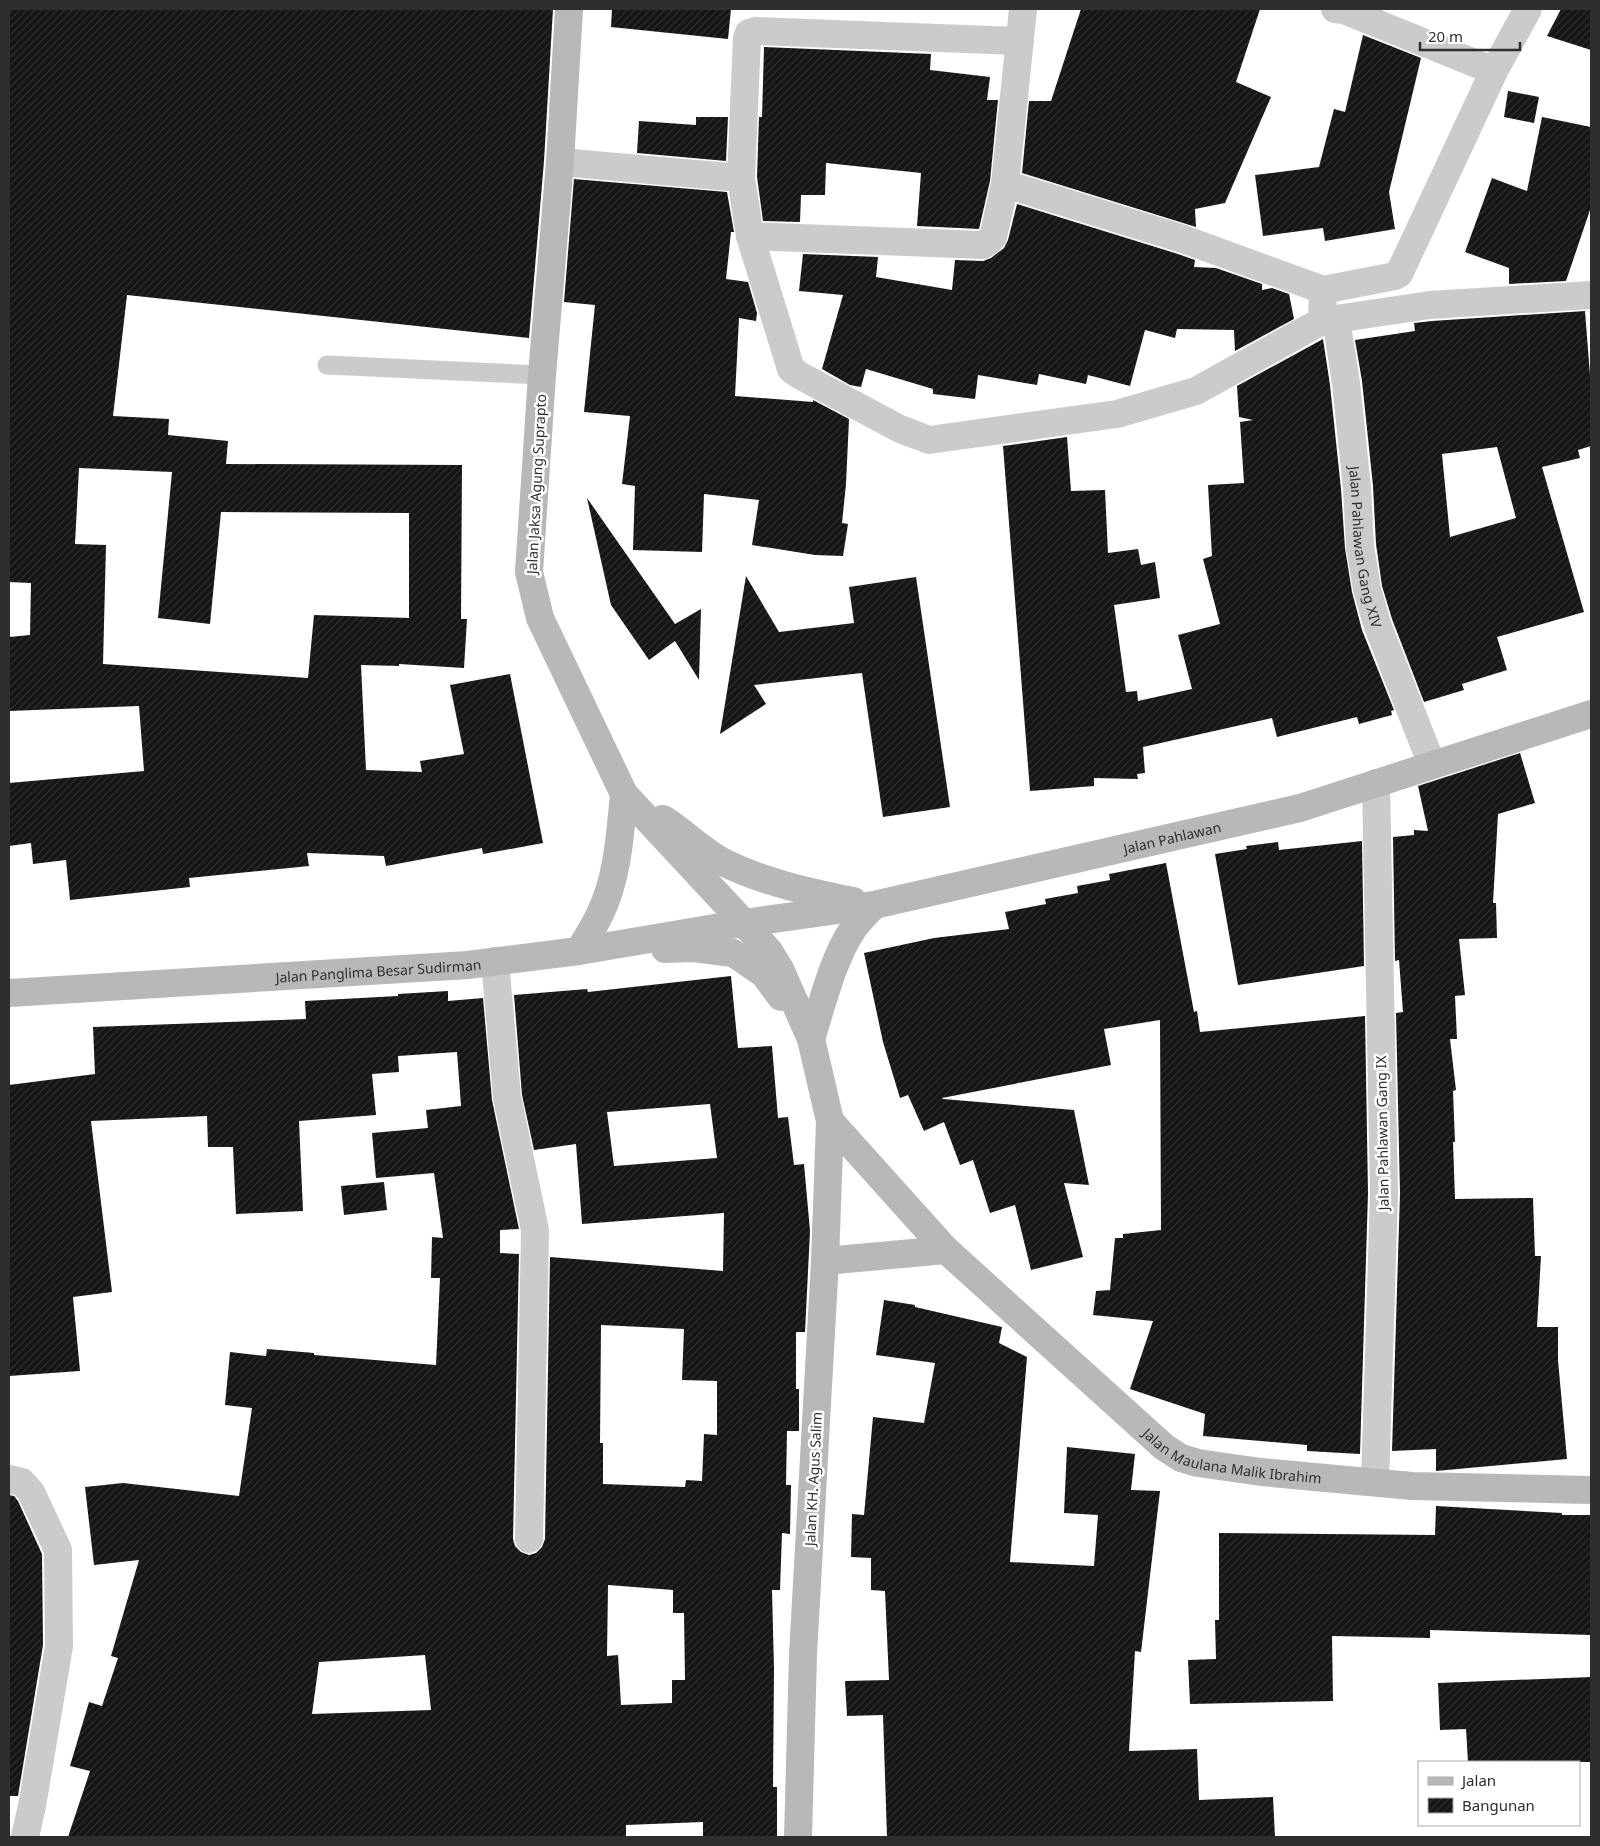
<svg xmlns="http://www.w3.org/2000/svg" width="1600" height="1846" font-family="'Noto Sans',sans-serif">
<style>
.building{fill:url(#building-hatch);fill-rule:evenodd}
.lines{fill:none;stroke-linecap:round;stroke-linejoin:round}
.lane{stroke:#cbcbcb;stroke-width:19}
.street{stroke:#cbcbcb;stroke-width:28}
.secondary{stroke:#b8b8b8;stroke-width:28}
.labels{text-anchor:middle;dominant-baseline:central;stroke-width:5;stroke-linejoin:round;paint-order:stroke}
.street-label{font-size:14px;fill:#2e2e2e;stroke:#fff}
</style>
<defs>
<pattern id="building-hatch" width="6" height="6" patternUnits="userSpaceOnUse" patternTransform="scale(1.25)"><rect width="6" height="6" fill="#151515"/><path d="M-1 1l2-2M0 6l6-6M5 7l2-2" fill="none" stroke="#2f2f2f"/></pattern>
</defs>
<rect width="100%" height="100%" fill="#fff"/>
<!-- building -->
<g class="building">
<path d="M9,9H553L544,161L529,338L127,295L113,416L169,419L168,435L228,441L226,464L462,465L461,619H467L464,668L399,664V666L361,665L366,770L422,772L420,761L464,754L450,685L510,674L543,843L483,854L482,848L386,866L384,856L307,853L309,866L189,878L190,887L70,900L66,860L33,864L31,843L9,846V783L144,771L139,706L9,711V637L30,635L31,583L9,582ZM79,468L172,472L158,618L210,624L221,512L409,513V618L314,615L308,678L103,664L106,545L75,544Z"/>
<path d="M612,9H731L728,39L611,27Z"/>
<path d="M1081,9H1260L1236,82L1271,97L1225,203L1195,209L1196,227L1022,173L1029,101H1051Z"/>
<path d="M1561,9H1591V50L1547,36Z"/>
<path d="M1363,35L1421,58L1389,192L1395,229L1325,241L1323,228L1263,236L1255,175L1319,167L1334,109L1345,112Z"/>
<path d="M764,47L931,54L930,70L990,77L987,100H998L990,181L979,229L917,226L921,173L826,163L825,195H801L800,222L763,221L757,177L759,117H762Z"/>
<path d="M1508,91L1539,97L1534,123L1504,117Z"/>
<path d="M696,117H728L726,161L637,153L639,121L696,125Z"/>
<path d="M1542,117L1591,127V207L1566,281L1509,284V268L1465,252L1492,178L1527,191Z"/>
<path d="M574,179L727,192L734,232H731L726,279L748,282L757,313L756,321L739,318L735,396L813,402V400L849,419L846,484L842,523L848,524L843,556L815,555L752,545L759,500L704,494L702,552L633,550L635,486L622,484L630,416L584,412L595,305L564,302Z"/>
<path d="M1017,204L1178,254L1195,260L1194,267L1216,268L1262,284V290L1272,288L1289,294L1294,319L1235,351L1234,330L1177,329L1175,338L1145,330L1130,386L1088,375L1086,384L1039,374L1037,385L978,375L975,399L933,394V389L866,369L861,387L850,385L822,369L843,295L799,291L803,254L878,257L876,277L952,290L955,260L983,261L991,258L1004,248L1008,240Z"/>
<path d="M1585,311L1591,388V446L1578,450L1580,458L1542,467L1584,612L1497,637L1507,670L1462,684L1464,690L1424,702L1392,619L1382,586L1376,544L1373,486L1362,381L1355,340L1415,331L1414,323L1432,321ZM1497,447L1516,518L1450,537L1442,454Z"/>
<path d="M1323,339L1330,385L1341,489L1345,548L1352,592L1362,630L1394,710L1391,711L1392,715L1359,724L1357,717L1277,737L1272,718L1143,747L1145,773L1137,774L1138,779L1094,778V786L1030,791L1003,446L1067,437L1071,491L1105,490L1108,553L1138,549L1141,565L1155,562L1160,598L1114,605L1126,692L1137,691L1138,701L1192,689L1178,635L1220,624L1203,559L1212,556L1208,485L1244,483L1240,422L1253,420L1239,417L1237,386Z"/>
<path d="M587,498L675,624L701,609L699,680L675,641L649,660L611,605Z"/>
<path d="M746,576L779,632L854,623L849,587L916,577L950,807L883,817L862,673L754,685L766,704L720,734Z"/>
<path d="M1520,753L1535,803L1498,814L1493,903H1496L1497,938L1459,939L1465,995L1455,996L1457,1039H1450L1456,1090L1453,1091L1455,1142H1453L1455,1199L1533,1198L1535,1256H1541L1537,1327H1558V1360L1567,1459L1436,1471V1449L1392,1451L1400,1193L1396,1013L1403,1012L1399,960L1395,961L1393,837L1414,835V830L1428,831L1418,786Z"/>
<path d="M1362,841L1364,966L1238,985L1215,854L1247,849L1246,846L1278,842L1279,850Z"/>
<path d="M1166,863L1194,1012L1197,1011L1200,1032L1365,1016L1368,1193L1360,1454L1307,1451V1445L1203,1436L1205,1414L1130,1389L1153,1321L1093,1315L1096,1291L1110,1290L1115,1238H1123V1234L1161,1230L1160,1020L1104,1029L1111,1065L942,1098L943,1099L1074,1110L1089,1185L1064,1183L1083,1257L1031,1270L1015,1205L990,1213L973,1160L960,1165L944,1122L924,1131L908,1095L900,1098L883,1042L864,953L934,938L1009,929L1005,912L1046,904L1045,899L1078,893L1077,886L1110,880L1109,874Z"/>
<path d="M731,976L738,1048L772,1046L778,1118L788,1117L794,1165L804,1164L810,1231L805,1332H796V1389H799V1431H787L786,1485H791L790,1534L782,1533L780,1590H772L774,1669L773,1787H777V1837H703V1822L626,1825V1837H68L90,1771L70,1766L89,1702L102,1706L118,1658L111,1656L139,1560L94,1565L85,1487L123,1483L239,1496L252,1408L225,1405L230,1352L266,1356L267,1349L314,1353V1355L436,1365L440,1278H431L432,1237L443,1238L434,1173L376,1178L372,1133L428,1128L426,1110L461,1106L457,1052L398,1056L399,1072L372,1074L376,1115L299,1121L303,1211L236,1214L233,1147H208L207,1116L91,1121L112,1292L73,1297L80,1371L9,1376V1085L95,1074L93,1027L306,1019L305,1001L398,996V994L448,991V1001L483,998L492,1100L519,1229L500,1230V1253L519,1254L513,1539L515,1546L521,1552L529,1555L536,1553L542,1547L545,1539L550,1257L723,1271L724,1213L582,1224L576,1144L534,1150L522,1095L514,995L587,989L588,992ZM710,1104L717,1158L614,1166L607,1112ZM601,1325L684,1329L682,1380L717,1381V1435L704,1434L702,1481L686,1480L685,1487L603,1484V1443H600ZM608,1585L673,1590V1613H684L685,1680H672V1703L621,1705L618,1655L607,1656ZM425,1655L431,1710L312,1714L319,1662Z"/>
<path d="M384,1182L387,1210L344,1215L341,1186Z"/>
<path d="M884,1300L915,1305V1307L1002,1327L999,1343L1027,1357L1010,1562L1094,1566L1098,1515L1064,1513L1067,1447L1135,1454L1131,1490L1160,1491L1141,1652L1135,1651L1129,1751L1197,1749L1199,1800L1273,1797L1275,1837H887L883,1715L847,1716L845,1681L889,1680L885,1591L871,1590V1558L851,1557L852,1514L864,1515L873,1417L924,1423L935,1363L876,1355Z"/>
<path d="M9,1495L14,1496L18,1501L42,1554L43,1645L18,1796H9Z"/>
<path d="M1436,1506L1562,1513V1515H1591V1635L1430,1630V1638L1332,1636L1333,1701L1190,1704L1188,1660L1216,1659L1215,1620H1219V1533L1435,1535Z"/>
<path d="M1591,1677V1762H1468L1466,1729L1440,1730L1438,1683Z"/>
</g>
<g class="lines">
<!-- lane -->
<path class="lane" d="M327,365L542,375"/>
<!-- street -->
<g class="street">
<path d="M1335,9L1344,10L1494,71"/>
<path d="M1020,41L756,31L749,33L747,38L741,178L750,236L791,369L799,375L900,429L929,440L1117,414L1196,391L1322,321L1323,290"/>
<path d="M560,162L741,178"/>
<path d="M1005,184L1183,239L1323,290L1395,276L1399,274L1494,71L1528,9"/>
<path d="M750,236L983,245L988,242L993,237L1005,184L1023,9"/>
<path id="s1" d="M1336,319L1346,383L1357,488L1360,546L1367,589L1377,624L1432,765"/>
<path d="M1322,321L1430,305L1591,295"/>
<path d="M495,961L507,1097L535,1230L529,1539"/>
<path d="M9,1479L22,1482L31,1492L58,1550L59,1646L32,1806L25,1837"/>
<path d="M1375,1482L1384,1193L1376,783"/>
</g>
<!-- secondary -->
<g class="secondary">
<path d="M569,9L560,162L542,375L529,572L540,618L624,794L744,923L769,951L780,969L811,1039L830,1121L825,1261L803,1655L798,1837"/>
<path d="M663,819C684,832 702,851 723,862C763,882 809,892 853,901"/>
<path d="M665,949L693,948L733,953L764,974L781,997"/>
<path d="M579,951C586,939 594,927 600,914C618,877 620,834 624,794"/>
<path id="s2" d="M9,993L468,965L579,951L744,923L874,905L1300,808L1591,714"/>
<path d="M811,1039C822,1005 833,958 853,929C859,920 867,913 874,905"/>
<path id="s3" d="M830,1121L946,1250L1164,1447L1181,1458L1198,1463L1261,1472L1412,1486L1591,1490"/>
<path d="M825,1261L946,1250"/>
</g>
</g>
<g class="labels">
<!-- street labels -->
<g class="street-label">
<text transform="translate(536 484) rotate(-87)">Jalan Jaksa Agung Suprapto</text>
<text stroke="none"><textPath href="#s1" startOffset="230">Jalan Pahlawan Gang XIV</textPath></text>
<text stroke="none"><textPath href="#s2" startOffset="1176">Jalan Pahlawan</textPath></text>
<text stroke="none"><textPath href="#s2" startOffset="370">Jalan Panglima Besar Sudirman</textPath></text>
<text transform="translate(1382 1133) rotate(-91)">Jalan Pahlawan Gang IX</text>
<text stroke="none"><textPath href="#s3" startOffset="536">Jalan Maulana Malik Ibrahim</textPath></text>
<text transform="translate(813 1479) rotate(-87)">Jalan KH. Agus Salim</text>
</g>
</g>
<!-- border -->
<rect width="1600" height="1846" fill="none" stroke="#2e2e2e" stroke-width="20"/>
<!-- legend -->
<rect x="1418" y="1761" width="162" height="65" fill="#ffffff" stroke="#ababab"/>
<rect x="1428" y="1777" width="25" height="8" fill="#b8b8b8" stroke="#ababab"/>
<text x="1462" y="1786" font-size="15" fill="#2e2e2e">Jalan</text>
<rect x="1428" y="1798" width="25" height="15" fill="url(#building-hatch)" stroke="#ababab"/>
<text x="1462" y="1811" font-size="15" fill="#2e2e2e">Bangunan</text>
<!-- scale -->
<path d="M1420 42v8h100v-8" fill="none" stroke="#2e2e2e" stroke-width="2.5"/>
<text x="1428" y="42" font-size="15" fill="#2e2e2e" stroke="#ffffff" stroke-width="4" paint-order="stroke">20 m</text>
</svg>
